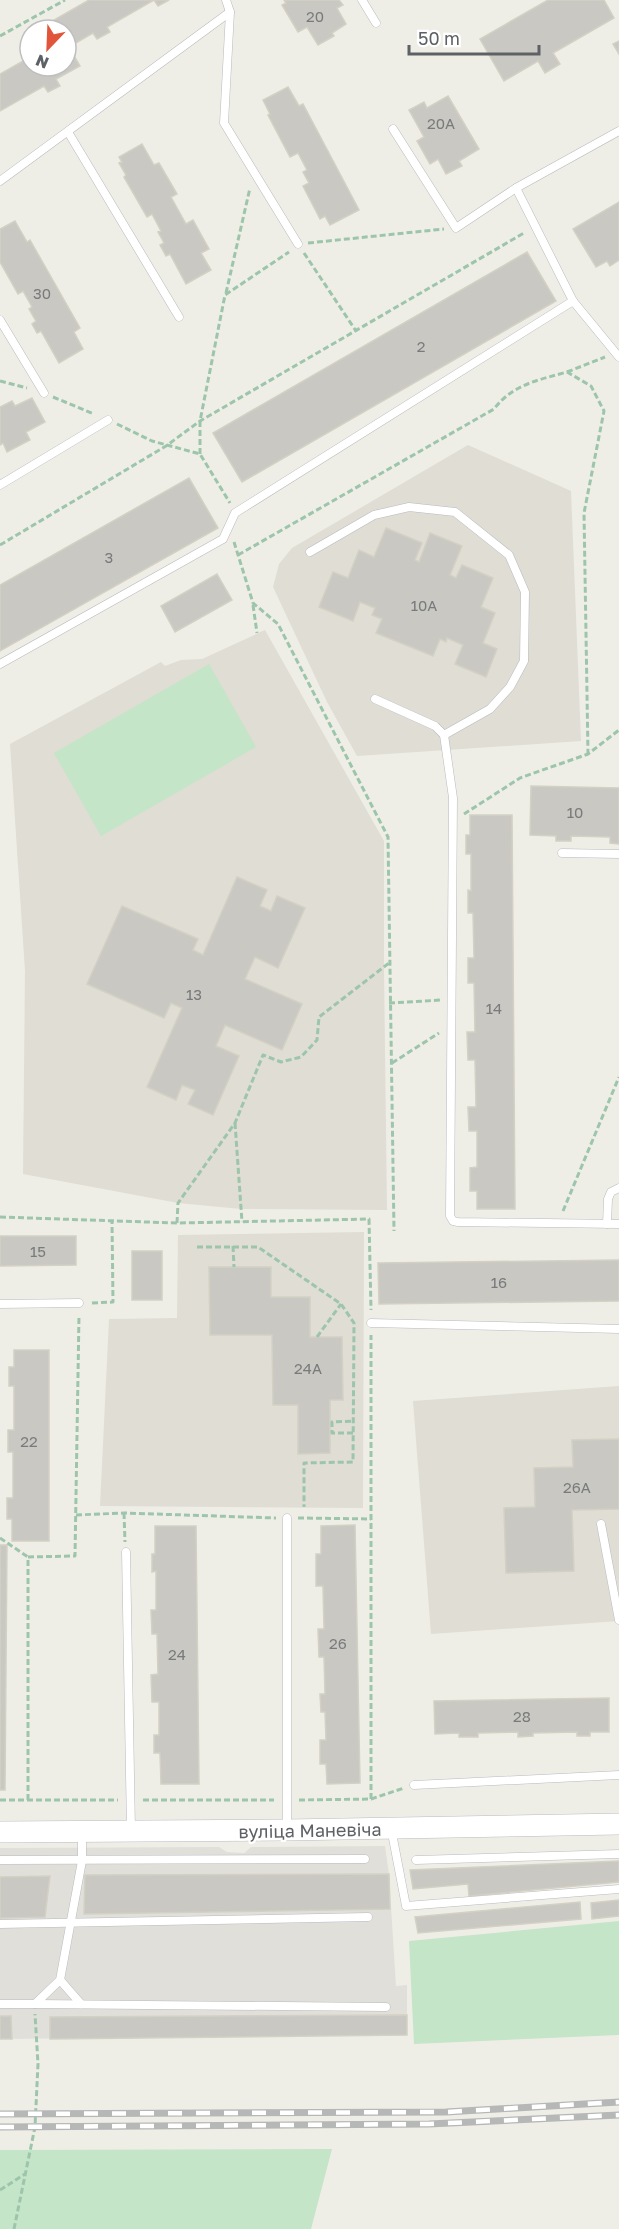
<svg xmlns="http://www.w3.org/2000/svg" width="619" height="2229" font-family="'Golos Text',sans-serif">
<style>
.industrial{fill:#e1dfda}
.education{fill:#dfddd4}
.green{fill:#c4e5c7}
.building{fill:#cac8c2;stroke:#d3d0c4;stroke-width:1.5}
.lines{fill:none;stroke-linecap:round;stroke-linejoin:round}
.lane-casing{stroke:#b8babf;stroke-width:9}
.secondary-casing{stroke:#b9bbc1;stroke-width:22}
.path{stroke:#9dc5ac;stroke-width:3;stroke-dasharray:6 3;stroke-linecap:butt}
.lane{stroke:#fff;stroke-width:8}
.secondary{stroke:#fff;stroke-width:21}
.rail-casing{stroke:#b6b7b7;stroke-width:7}
.rail{stroke:#fff;stroke-width:4.5;stroke-dasharray:14;stroke-linecap:butt}
.labels{text-anchor:middle;dominant-baseline:central;stroke-width:4.5;stroke-linejoin:round;paint-order:stroke}
.number-label{font-size:15px;fill:#787a7c}
.street-label{font-size:18px;fill:#5d6065;stroke:#fff}
</style>
<rect width="100%" height="100%" fill="#efeee6"/>
<!-- industrial -->
<path class="industrial" d="M385,1846L389,1874L396,1986L407,1985V2035L0,2039V1848L219,1847L227,1852L244,1853L251,1847Z"/>
<!-- education -->
<g class="education">
<path d="M468,445L571,491L581,741L357,756L327,702L273,587L279,564L292,548Z"/>
<path d="M265,630L384,841V968L387,1210L241,1209L178,1203L23,1174L25,971L10,744L161,662L165,666L181,660L202,659Z"/>
<path d="M364,1232L363,1508L100,1506L109,1319L177,1318L178,1235Z"/>
<path d="M619,1386V1621L431,1634L413,1401Z"/>
</g>
<!-- green -->
<g class="green">
<path d="M209,664L256,747L101,836L54,753Z"/>
<path d="M619,1921V2035L414,2044L409,1941Z"/>
<path d="M332,2149L311,2229H0V2150Z"/>
</g>
<!-- building -->
<g class="building">
<path d="M89,0H154L107,27L110,32L97,39L93,33L69,47L66,42V30H59L54,20Z"/>
<path d="M154,0H169L158,6Z"/>
<path d="M284,0H339L343,5L337,8L346,24L332,33L334,36L318,45L307,27L298,32L282,5L286,3Z"/>
<path d="M548,0H604L614,18L553,53L560,64L545,73L538,61L504,81L480,39Z"/>
<path d="M619,41V54L613,44Z"/>
<path d="M66,42L80,66L56,79L60,86L48,92L44,86L0,111V74L30,57V66H66Z"/>
<path d="M288,87L299,106L303,104L359,210L330,225L325,216L320,219L303,186L309,183L303,172L307,170L298,153L290,157L268,115L270,114L263,100Z"/>
<path d="M448,96L479,149L459,161L462,166L446,174L438,159L430,164L417,141L424,137L409,110L424,102L427,108Z"/>
<path d="M142,144L154,165L159,163L177,194L171,197L186,224L193,220L209,249L201,253L211,270L186,284L170,254L166,256L160,245L164,243L158,232L161,231L152,214L147,217L124,177L126,175L119,163L122,162L119,157Z"/>
<path d="M619,202V260L610,266L607,261L596,267L573,229Z"/>
<path d="M15,221L27,242L30,240L80,328L74,332L83,349L59,363L41,331L37,333L32,324L36,321L29,309L32,307L23,291L18,294L0,262V229Z"/>
<path d="M527,252L556,301L242,482L213,433Z"/>
<path d="M32,398L45,422L26,432L30,440L7,452L3,443L0,445V407L12,401L15,406Z"/>
<path d="M189,478L218,528L0,651V585Z"/>
<path d="M386,528L422,543L415,560L419,562L430,533L462,546L450,575L456,578L462,565L493,578L481,607L495,613L483,643L497,649L486,677L455,664L463,645L447,638L446,642L440,639L433,656L376,633L382,619L372,615L375,608L360,602L353,621L319,607L333,572L348,578L359,550L374,557Z"/>
<path d="M217,574L232,600L175,632L161,606Z"/>
<path d="M531,786L619,788V844L610,843V837L571,836V841H556V836L530,835Z"/>
<path d="M470,815H512L515,1209H477V1191H470V1168L477,1167V1131H469L468,1107H476L475,1060H468L467,1032H475L474,983H468V958H474L473,913H468V890L471,891V854H466V835H470Z"/>
<path d="M237,877L267,890L260,906L271,911L277,896L305,908L278,968L255,957L245,979L302,1004L282,1050L225,1025L216,1046L239,1056L213,1115L188,1104L195,1090L182,1085L176,1100L147,1087L182,1008L171,1003L164,1018L87,984L122,906L198,939L193,950L203,955Z"/>
<path d="M0,1236H76V1265L0,1266Z"/>
<rect x="132" y="1251" width="30" height="49"/>
<path d="M619,1260V1301L379,1304L378,1263Z"/>
<path d="M209,1267H271V1297H310V1337H342L343,1400H330V1453L298,1454V1405H273L272,1335H210Z"/>
<path d="M14,1350H49V1541H12V1519H7V1498H13V1452H8V1430H14V1386H9V1367H14Z"/>
<path d="M619,1439V1509L572,1510L574,1571L506,1573L504,1508L535,1507L534,1468L573,1467L572,1440Z"/>
<path d="M355,1525L360,1783L327,1784L326,1764H320V1740H326L325,1712H321L320,1694H325L324,1657H319L318,1629H324L323,1586H316V1554H321V1526Z"/>
<path d="M155,1526H196L199,1784H161L160,1753H154V1735H159V1702H152L151,1675L158,1674L157,1634H152L151,1610H156V1571L152,1572V1554H155Z"/>
<path d="M0,1545H7L5,1790H0Z"/>
<path d="M609,1698V1732H590V1736H577V1732L533,1733V1736L518,1737V1732L478,1733V1737H459V1733L435,1734L434,1701Z"/>
<path d="M619,1861V1882L469,1896L468,1884L413,1889L410,1870Z"/>
<path d="M389,1874L390,1909L84,1914L85,1875Z"/>
<path d="M50,1876L45,1917L0,1918V1877Z"/>
<path d="M619,1900V1916L592,1919L591,1903Z"/>
<path d="M580,1902L581,1919L418,1933L415,1917Z"/>
<path d="M407,2015V2035L50,2039V2017Z"/>
<path d="M0,2016H11L12,2039H0Z"/>
</g>
<g class="lines">
<defs>
<g id="lane">
<path d="M226,0L230,12L224,123L298,244"/>
<path d="M362,0L376,23"/>
<path d="M393,129L456,228L516,188L619,131"/>
<path d="M68,132L179,317"/>
<path d="M0,181L230,12"/>
<path d="M516,188L573,301L619,357"/>
<path d="M0,320L44,393"/>
<path d="M0,485L108,420"/>
<path d="M310,552L374,515L409,507L455,512L509,555L525,592L524,661L510,687L490,709L444,735L435,726L375,699"/>
<path d="M0,664L223,539L235,513L573,301"/>
<path d="M444,735L453,798L450,1216L453,1221L458,1222L619,1224"/>
<path d="M562,853L619,854"/>
<path d="M607,1224L608,1199L611,1192L619,1188"/>
<path d="M0,1304L79,1303"/>
<path d="M371,1323L619,1329"/>
<path d="M601,1524L619,1620"/>
<path d="M126,1552L131,1830"/>
<path d="M414,1785L619,1775"/>
<path d="M391,1828L406,1906L619,1889"/>
<path d="M287,1829V1518"/>
<path d="M0,1860L365,1859"/>
<path d="M416,1860L619,1854"/>
<path d="M0,1924L368,1917"/>
<path d="M60,1980L81,2004"/>
<path d="M0,2004H35L60,1980L82,1861V1834"/>
<path d="M35,2004L386,2007"/>
</g>
<path id="secondary" d="M0,1832L287,1830L619,1824"/>
</defs>
<!-- lane casing -->
<use href="#lane" class="lane-casing"/>
<!-- secondary casing -->
<use href="#secondary" class="secondary-casing"/>
<!-- path -->
<g class="path">
<path d="M0,36L65,0"/>
<path d="M308,243L444,229"/>
<path d="M304,253L356,331"/>
<path d="M226,293L250,188"/>
<path d="M567,372L605,357"/>
<path d="M0,381L27,388"/>
<path d="M53,397L94,414"/>
<path d="M117,424L152,441L200,454L230,503"/>
<path d="M200,454V421L225,295L289,252"/>
<path d="M234,542L253,603L278,624L388,837L394,1231"/>
<path d="M0,545L166,446L200,421L524,233"/>
<path d="M238,555L494,409C513,384 539,380 567,372L591,386L604,411L584,513L588,754"/>
<path d="M253,605L257,633"/>
<path d="M464,814L520,778L588,754L619,730"/>
<path d="M389,1003L442,1000"/>
<path d="M392,1063L439,1033"/>
<path d="M235,1123L242,1222"/>
<path d="M563,1211L619,1077"/>
<path d="M0,1217L177,1223L369,1219L371,1310"/>
<path d="M177,1223L178,1203L235,1123L263,1055L281,1062L301,1057L317,1040L319,1017L389,963"/>
<path d="M233,1246L234,1267"/>
<path d="M197,1247H258L341,1304L354,1323L353,1462L304,1463V1507"/>
<path d="M92,1303L113,1302L112,1221"/>
<path d="M317,1337L341,1304"/>
<path d="M353,1433H332V1422L354,1421"/>
<path d="M124,1513L125,1542"/>
<path d="M76,1515L124,1513L276,1518"/>
<path d="M298,1518L371,1519"/>
<path d="M0,1538L28,1557"/>
<path d="M371,1799V1335"/>
<path d="M0,1800H118"/>
<path d="M28,1800V1557L75,1556L79,1315"/>
<path d="M143,1800H274"/>
<path d="M299,1800L371,1799L404,1788"/>
<path d="M0,2190L25,2174"/>
<path d="M14,2229L35,2127L38,2064L35,2014"/>
</g>
<!-- lane -->
<use href="#lane" class="lane"/>
<!-- secondary -->
<use href="#secondary" class="secondary"/>
<defs>
<g id="rail">
<path d="M0,2114L446,2112L619,2102"/>
<path d="M0,2127L429,2124L619,2115"/>
</g>
</defs>
<!-- rail casing -->
<use href="#rail" class="rail-casing"/>
<!-- rail -->
<use href="#rail" class="rail"/>
</g>
<g class="labels">
<!-- number labels -->
<g class="number-label">
<text x="315" y="16">20</text>
<text x="441" y="123">20А</text>
<text x="42" y="293">30</text>
<text x="421" y="346">2</text>
<text x="109" y="557">3</text>
<text x="424" y="605">10А</text>
<text x="575" y="812">10</text>
<text x="194" y="994">13</text>
<text x="494" y="1008">14</text>
<text x="38" y="1251">15</text>
<text x="499" y="1282">16</text>
<text x="308" y="1368">24А</text>
<text x="29" y="1441">22</text>
<text x="577" y="1487">26А</text>
<text x="338" y="1643">26</text>
<text x="177" y="1654">24</text>
<text x="522" y="1716">28</text>
</g>
<!-- street labels -->
<g class="street-label">
<text transform="translate(310 1830) rotate(-1)">вуліца Маневіча</text>
</g>
</g>
<!-- north arrow -->
<g transform="translate(48 48) rotate(203)"><circle r="28" fill="#ffffff" stroke="#bebfc1" stroke-width="1.5"/>
<path d="M0-4.5L10 22L0 15L-10 22Z" fill="#e1563a"/>
<text y="-9" font-size="16" font-weight="bold" text-anchor="middle" fill="#5d6065">N</text>
</g>
<!-- scale -->
<path d="M409 45v9h130v-9" fill="none" stroke="#5d6065" stroke-width="3"/>
<text x="418" y="45" font-size="18" fill="#5d6065" stroke="#ffffff" stroke-width="4.5" paint-order="stroke">50 m</text>
</svg>
